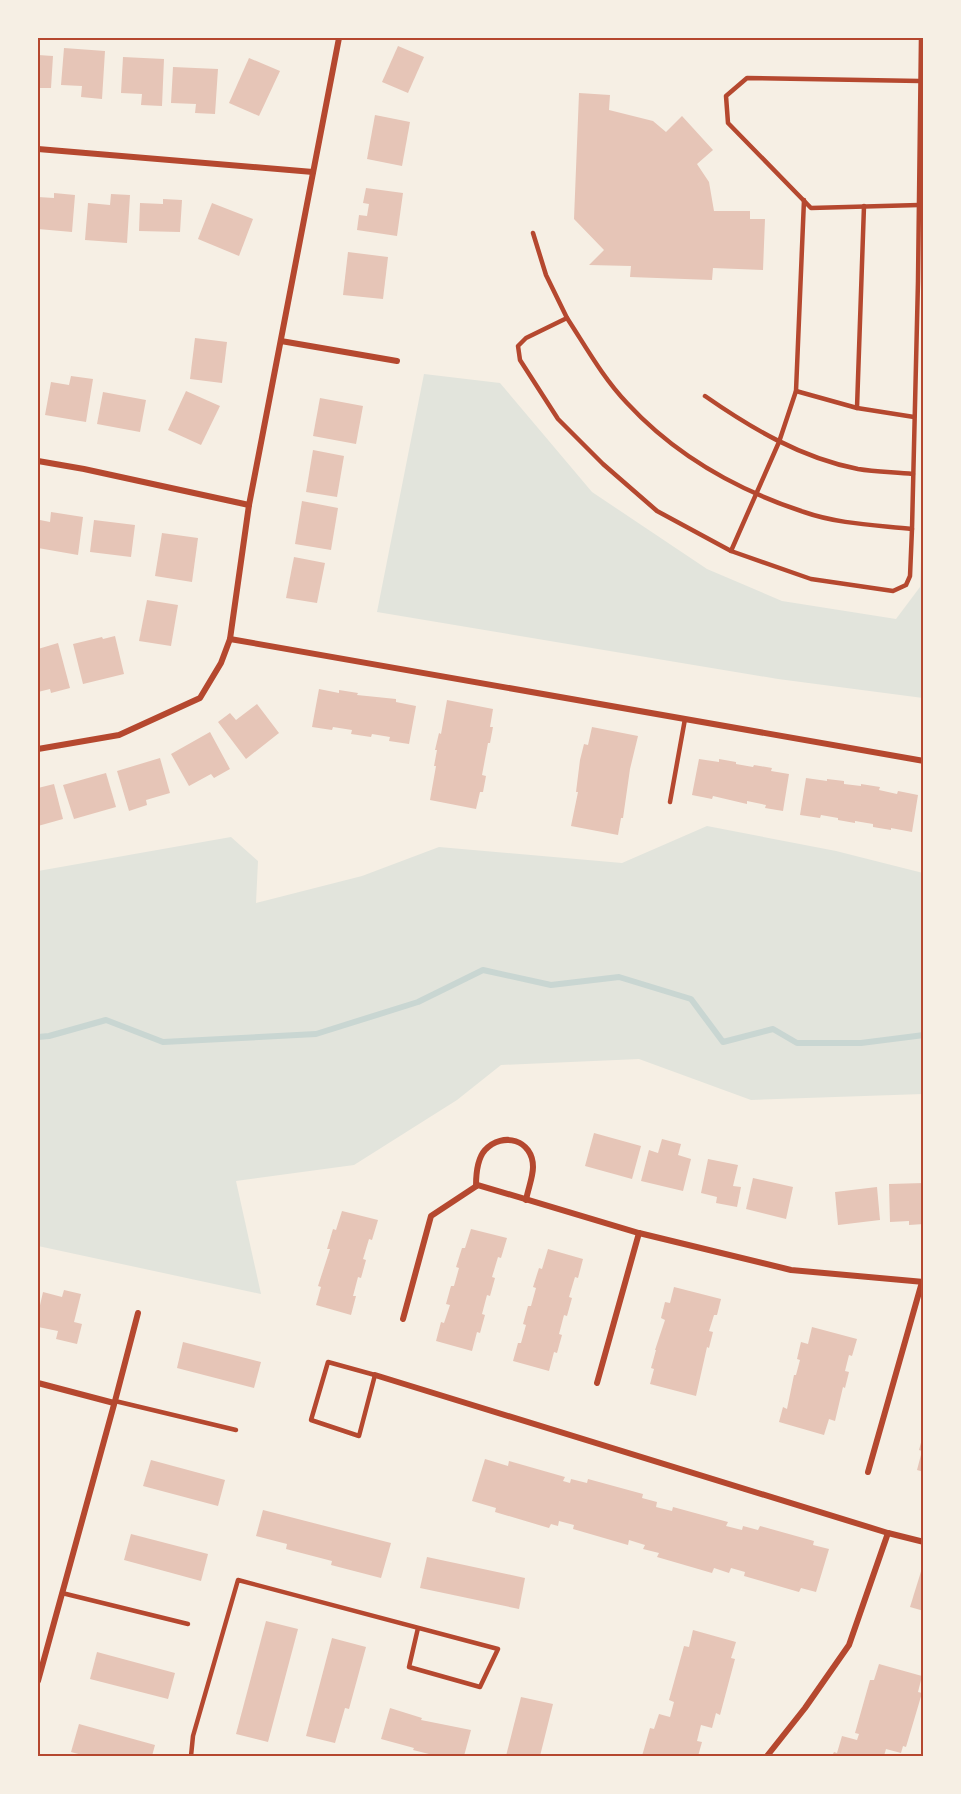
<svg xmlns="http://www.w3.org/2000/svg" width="961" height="1794" font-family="Lora,serif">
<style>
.green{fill:#e2e4dc}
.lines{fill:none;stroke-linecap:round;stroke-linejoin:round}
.stream{stroke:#c9d6d2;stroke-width:6}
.building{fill:#e6c5b7}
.service{stroke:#b5482f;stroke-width:4.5}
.minor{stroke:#b5482f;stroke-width:6}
.neatline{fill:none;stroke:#b5482f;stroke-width:2}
</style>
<rect width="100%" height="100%" fill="#f6efe4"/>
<!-- green -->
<g class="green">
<path d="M424,374L500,383L592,492L707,569L782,601L896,619L920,587L923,500V698L778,679L377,612Z"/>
<path d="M707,826L836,851L923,873V1094L751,1100L639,1059L501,1065L457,1100L354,1165L236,1181L261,1294L38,1246V871L231,837L258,861L256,903L362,876L439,847L622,863Z"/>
</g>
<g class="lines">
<!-- stream -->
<path class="stream" d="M38,1037L49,1036L106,1020L163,1042L316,1034L418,1002L483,970L551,985L619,977L691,999L723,1042L773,1029L797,1043H861L924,1035"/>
</g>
<!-- building -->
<g class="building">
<path d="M398,46L424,57L408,93L382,82Z"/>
<path d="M64,48L105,51L102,99L81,97L82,86L61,85Z"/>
<path d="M38,55L53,56L51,88H38Z"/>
<path d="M123,57L164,59L162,106L141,105L142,94L121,93Z"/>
<path d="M249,58L280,71L259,116L229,103Z"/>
<path d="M173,67L218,69L215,114L195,113L196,104L171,103Z"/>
<path d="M579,93L610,95L609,110L653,121L666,132L682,116L713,150L697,164L709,182L714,211H750V219H765L763,270L713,268L712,280L630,277L631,266L589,265L604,250L574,219Z"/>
<path d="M375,115L410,122L402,166L367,159Z"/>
<path d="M366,188L403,193L397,236L357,230L359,215L367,216L369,204L363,203Z"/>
<path d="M54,193L75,195L72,232L38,229V197L54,198Z"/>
<path d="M111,194L130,195L127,243L85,240L88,203L110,205Z"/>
<path d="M163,199L182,200L180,232L139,231L140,203L163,204Z"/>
<path d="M212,203L253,219L239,256L198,239Z"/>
<path d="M348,252L388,257L383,299L343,295Z"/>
<path d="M195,338L227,342L222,383L190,379Z"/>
<path d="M71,376L93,379L86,422L45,415L51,382L69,385Z"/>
<path d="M186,391L220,406L201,445L168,430Z"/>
<path d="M103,392L146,400L140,432L97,424Z"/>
<path d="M320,398L363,406L356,444L313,436Z"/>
<path d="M313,450L344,456L337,497L306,492Z"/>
<path d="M302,501L338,508L331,550L295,544Z"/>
<path d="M51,512L83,517L78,555L38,548L40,520L50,522Z"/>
<path d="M94,520L135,525L131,557L90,552Z"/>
<path d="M162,533L198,538L192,582L155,576Z"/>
<path d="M294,557L325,563L317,603L286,598Z"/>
<path d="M147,600L178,605L171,646L139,641Z"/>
<path d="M115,636L124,674L83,684L73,644L102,637L103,639Z"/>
<path d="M58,643L70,688L51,693L50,689L38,692V649Z"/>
<path d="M319,689L339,693V690L358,693L357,695L396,699V702L416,706L409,744L389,741L390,737L372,734L371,737L351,734L352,730L333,727L332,730L312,727Z"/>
<path d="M447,700L493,709L490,727H493L490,743H488L482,775L486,776L483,792H480L476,809L430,800L436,766H434L437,750H435L439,733L441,734Z"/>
<path d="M257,704L279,733L246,759L218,722L230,713L236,720Z"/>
<path d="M592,727L638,736L630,769L623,818H621L618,835L571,826L578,792H576L580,760L584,744L588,745Z"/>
<path d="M210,732L230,769L214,778L211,774L189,786L171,754Z"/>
<path d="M160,758L170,793L146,800L147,805L129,811L117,771Z"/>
<path d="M699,759L719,762V759L736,762V764L753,767L754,765L772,768L771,771L789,774L783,811L765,808L766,805L747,801V804L713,796L712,799L692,795Z"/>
<path d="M106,773L116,807L74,819L63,785Z"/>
<path d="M806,778L827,781V779L844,781V784L861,786V784L880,787L879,790L897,794L898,791L918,795L912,832L891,828V830L873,827V824L855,821V823L838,820V818L821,815L820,818L800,815Z"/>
<path d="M54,784L63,819L38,826V788Z"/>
<path d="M594,1133L641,1146L632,1179L585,1166Z"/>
<path d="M662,1139L681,1144L678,1155L691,1159L683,1191L641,1181L649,1150L658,1153Z"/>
<path d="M708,1159L738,1165L733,1186L741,1187L737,1207L716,1203L717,1197L701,1193Z"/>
<path d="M753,1178L793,1187L786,1219L746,1209Z"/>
<path d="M924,1183V1224L909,1225V1221L890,1222L889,1184Z"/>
<path d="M877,1187L880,1220L838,1225L835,1192Z"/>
<path d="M342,1211L378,1220L372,1240L369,1239L363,1259L366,1260L361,1278L358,1277L353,1296H356L351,1315L316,1305L321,1287L318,1286L330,1249H327L333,1229L336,1230Z"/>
<path d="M471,1229L507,1238L501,1258L498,1257L492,1277L495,1278L490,1296L487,1295L482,1314L485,1315L480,1333L477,1332L472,1351L436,1341L441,1322L444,1323L450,1305L446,1304L451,1286H454L459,1268L456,1267L462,1248H465Z"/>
<path d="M548,1249L583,1259L578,1278L575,1277L569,1297L572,1298L567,1316L564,1315L559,1334L562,1335L557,1353L554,1352L549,1371L513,1361L518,1343H521L526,1325L523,1324L528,1306H531L536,1288L533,1287L539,1268L542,1269Z"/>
<path d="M674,1287L721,1299L717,1315H714L709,1331L713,1332L709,1348L707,1347L696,1396L650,1384L654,1369L651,1368L656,1350H655L665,1320L661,1318L665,1302L670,1303Z"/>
<path d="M64,1290L81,1294L74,1322L82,1324L77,1344L56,1339L58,1331L38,1327V1314L43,1292L62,1297Z"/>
<path d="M812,1327L857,1339L852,1356L849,1355L845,1371L849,1372L845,1388L843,1387L835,1421L829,1419L824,1435L779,1422L783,1407L787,1409L794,1375H796L800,1360L797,1359L801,1342L808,1344Z"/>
<path d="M183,1342L261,1362L254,1388L177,1368Z"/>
<path d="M923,1435L924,1436V1472L917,1470L922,1451L919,1450Z"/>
<path d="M485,1459L508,1466L509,1461L565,1477L563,1481L570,1483L571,1479L587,1483L588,1479L643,1494L642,1498L657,1502L656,1507L672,1511L673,1507L728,1522L726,1526L742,1530L743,1526L758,1530L760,1526L814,1541L813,1545L829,1549L816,1592L801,1588L799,1592L744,1576L745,1572L731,1568L729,1573L714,1568L712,1573L657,1557L659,1553L643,1549L645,1545L629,1540L628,1545L573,1529L574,1525L559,1521L558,1526L551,1524L549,1528L495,1512L496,1508L472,1501Z"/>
<path d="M151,1460L225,1480L218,1506L143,1486Z"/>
<path d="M263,1510L391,1543L381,1578L331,1565L332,1561L286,1549L287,1544L256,1536Z"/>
<path d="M131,1534L208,1554L201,1581L124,1560Z"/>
<path d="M427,1557L525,1578L519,1609L420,1588Z"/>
<path d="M923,1565H924V1611L910,1607Z"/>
<path d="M266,1621L298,1629L268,1742L236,1734Z"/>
<path d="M693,1630L736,1642L731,1658L735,1659L720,1715L716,1713L712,1728L701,1725L697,1741L702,1742L698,1756H642L650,1728L654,1729L659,1714L670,1717L674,1702L669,1700L684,1646L689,1647Z"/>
<path d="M332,1638L366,1647L349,1709L345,1708L335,1743L306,1736Z"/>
<path d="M97,1652L175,1673L168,1699L90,1679Z"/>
<path d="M879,1664L922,1676L918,1692L922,1693L906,1747L903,1746L901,1753L886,1749L884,1756H832L834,1752L837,1753L842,1736L857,1740L859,1734L855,1733L870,1680H874Z"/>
<path d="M521,1697L553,1704L540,1756H506Z"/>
<path d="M390,1708L422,1718L421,1720L471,1730L464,1756H442L429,1754L413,1750L414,1748L381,1739Z"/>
<path d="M79,1724L155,1745L152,1756H86L71,1752Z"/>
</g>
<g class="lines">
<!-- service -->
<g class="service">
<path d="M919,205L811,208L728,123L726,96L747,78L920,81"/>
<path d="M533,233L546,275L567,318L526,338L518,346L520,360L558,419L603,464L657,511L731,551L811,579L893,591L906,585L910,576L912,529L918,281L921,38"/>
<path d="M567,318C586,347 603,378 627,403C675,455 737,490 804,512C838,524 876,525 912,529"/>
<path d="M796,391L857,408L864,206"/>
<path d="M705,396C751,428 801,458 858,469C876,472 895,472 913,474"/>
<path d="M857,408L914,417"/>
<path d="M731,551L779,442L796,391L804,200"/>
<path d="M670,802L685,719"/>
<path d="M328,1362L375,1375L359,1436L311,1420Z"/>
<path d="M115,1401L236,1430"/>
<path d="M62,1593L188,1624"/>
<path d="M191,1756L193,1736L238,1580L498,1649L480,1687L409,1667L418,1628"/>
</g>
<!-- minor -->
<g class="minor">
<path d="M38,149L313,172"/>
<path d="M281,341L397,361"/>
<path d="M38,461L84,469L249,505"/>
<path d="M230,639L924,761"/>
<path d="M38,749L119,735L200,698L221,663L230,639L249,505L339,38"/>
<path d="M476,1186C476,1175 477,1159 485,1150C503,1131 533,1140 533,1167C533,1177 528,1189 526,1200"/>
<path d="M403,1319L431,1216L478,1185L639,1233L791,1270L924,1282"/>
<path d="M375,1375L888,1533L924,1542"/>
<path d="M38,1383L114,1403"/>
<path d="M597,1383L639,1233"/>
<path d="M868,1472L922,1282"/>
<path d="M38,1681L115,1401L138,1313"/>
<path d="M767,1756L805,1708L849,1645L888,1533"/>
</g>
</g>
<!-- border -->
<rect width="961" height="1794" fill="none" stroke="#f6efe4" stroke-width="78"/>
<rect x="39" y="39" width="883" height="1716" class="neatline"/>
</svg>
